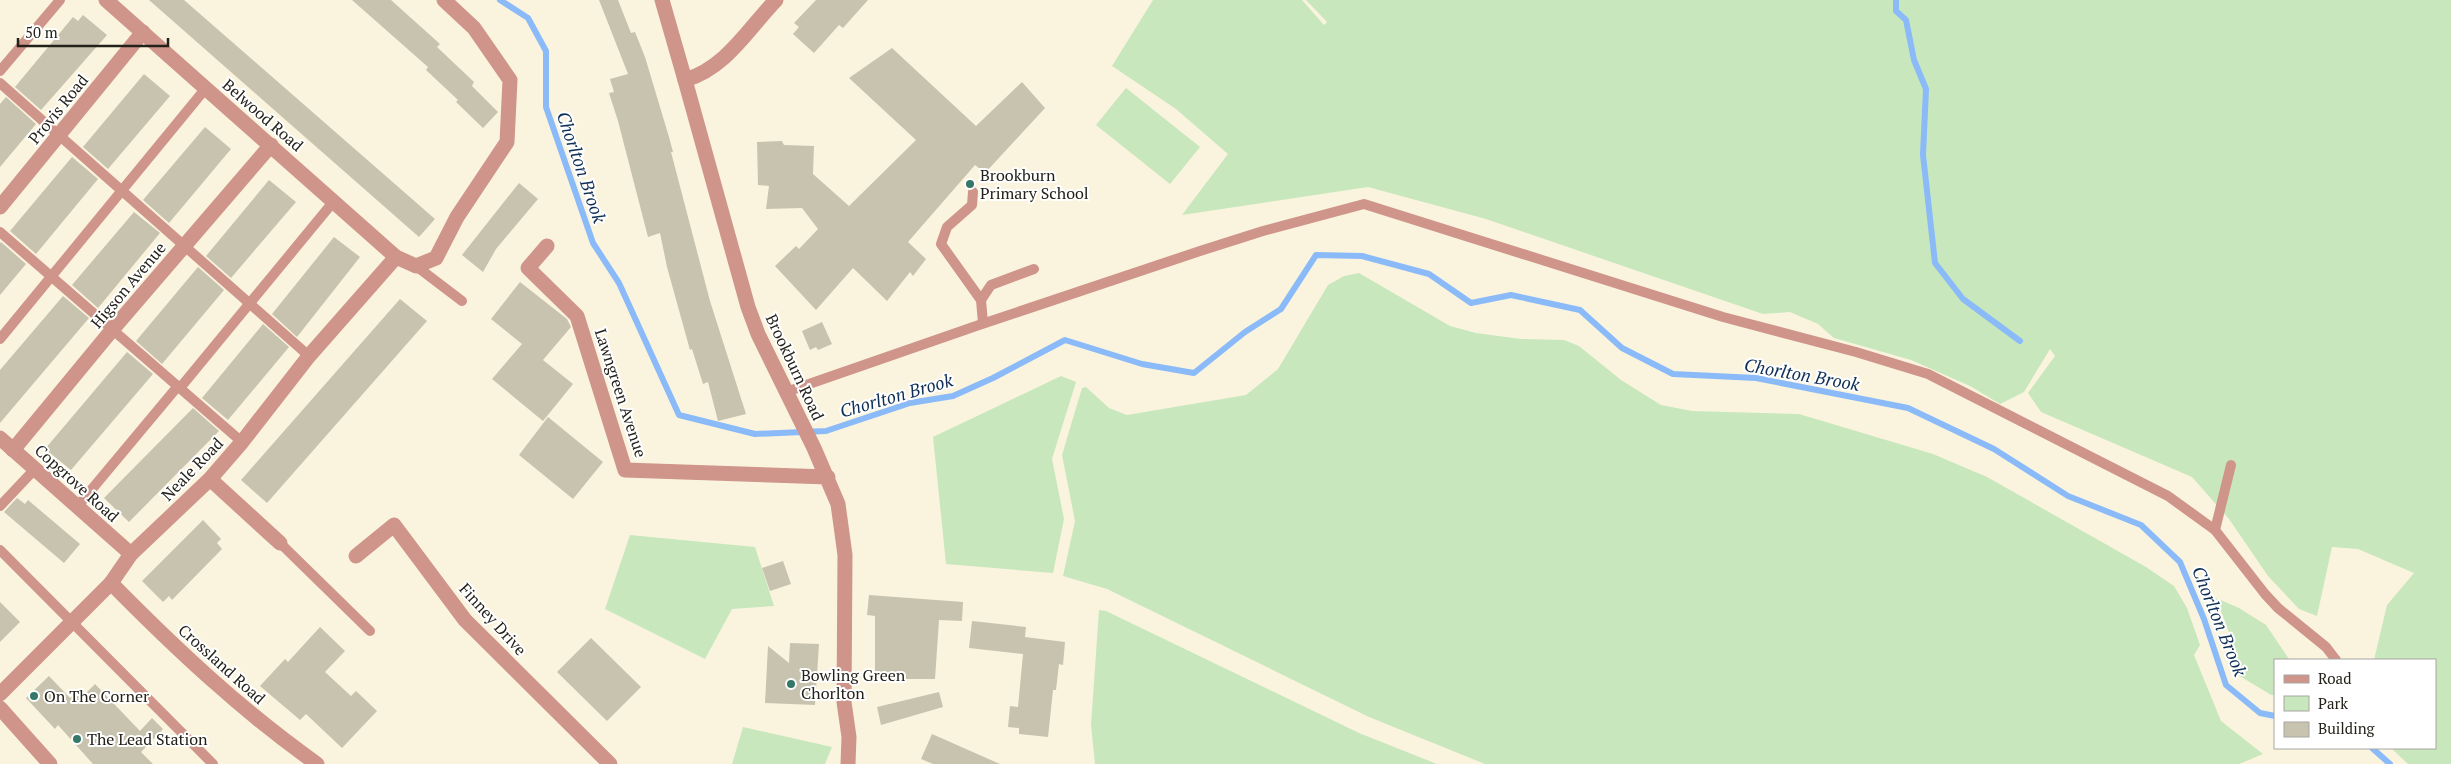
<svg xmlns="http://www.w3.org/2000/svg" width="2451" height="764" font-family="'PT Serif',serif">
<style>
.green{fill:#c8e7bd}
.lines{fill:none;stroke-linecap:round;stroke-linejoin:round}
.stream{stroke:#8bbaf9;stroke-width:6}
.building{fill:#c8c3ae}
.lane{stroke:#cf948a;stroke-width:10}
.street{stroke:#cf948a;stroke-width:15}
.poi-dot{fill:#357768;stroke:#fff;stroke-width:2}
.labels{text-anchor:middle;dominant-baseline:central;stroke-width:4;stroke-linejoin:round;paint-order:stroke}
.street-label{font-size:16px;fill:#232119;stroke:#fff}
.poi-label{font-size:16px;fill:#232119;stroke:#fff;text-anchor:start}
.water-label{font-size:18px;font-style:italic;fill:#0e2e55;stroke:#fff}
</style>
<rect width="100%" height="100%" fill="#faf4df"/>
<!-- green -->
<g class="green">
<path d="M1153,0H1302L1324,25L1327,22L1306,0H2451V764H2408L2391,748H2435V660H2374L2387,605L2414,573L2358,549L2332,547L2317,616L2299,609L2268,576L2229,519L2192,477L2041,412L2028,393L2055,356L2050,349L2024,392L2000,404L1970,386L1911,360L1834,338L1818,324L1790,312L1763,314L1486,219L1368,187L1182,215L1228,154L1176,109L1112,66Z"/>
<path d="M1126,88L1200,147L1170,184L1096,125Z"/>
<path d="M1359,273L1450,326L1476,333L1521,339L1564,340L1579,346L1621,380L1661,405L1692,411L1799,414L1933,454L1987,477L2146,567L2174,586L2187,608L2200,645L2194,655L2221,721L2263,754L2239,764H1485L1369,717L1107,589L1063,576L1075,521L1062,455L1082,388L1086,387L1109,408L1127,415L1246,395L1278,369L1328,285L1344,276Z"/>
<path d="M1061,376L1076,382L1052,459L1064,519L1053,573L946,564L933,437Z"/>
<path d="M630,535L755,547L774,606L732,609L705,659L605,609Z"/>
<path d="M2216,598L2239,608L2266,625L2289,659V660H2275V695H2271L2238,675L2230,635Z"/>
<path d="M1099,610L1106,611L1359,733L1437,764H1095L1091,725Z"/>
<path d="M743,727L832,747L825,764H732Z"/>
</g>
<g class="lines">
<!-- stream -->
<g class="stream">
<path d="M500,0L528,18L546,51V107L593,243L619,283L679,415L755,434L826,431L910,403L953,396L993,378L1065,340L1142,364L1194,373L1245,332L1281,309L1316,255L1362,256L1429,274L1471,303L1511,295L1580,310L1622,348L1673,374L1756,378L1908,408L1994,449L2068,496L2141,525L2180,562L2204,619L2226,685L2260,713L2275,716"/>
<path d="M1896,0V11L1906,20L1914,60L1926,89L1923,155L1935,263L1963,299L2020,341"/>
<path d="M2372,748L2390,764"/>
</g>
</g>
<!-- building -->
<g class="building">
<path d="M149,0H184L435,219L419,237Z"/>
<path d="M352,0H391L440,44L437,47L474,82L472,86L498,112L483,128L456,102L458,100L426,70L428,67Z"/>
<path d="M599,0H618L631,33L635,32L645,57L669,137L673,152H671L710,301L746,414L718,421L708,382L703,384L692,349L690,350L667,267L660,233L648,237L618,121L609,93L614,92L610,79L628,74Z"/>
<path d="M816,0H868L843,28L839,25L814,53L793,34L799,27L794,23Z"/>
<path d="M83,15L107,35L41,110L15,87L73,17L78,21Z"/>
<path d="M892,48L976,126L1022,82L1045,108L985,173L975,165L908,242L926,259L913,276L910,272L887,301L853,268L816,310L775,266L796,246L799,249L818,229L802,208L766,209L769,186L758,185L757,142L782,141L784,145L814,146L813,174L849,206L916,140L849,78Z"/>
<path d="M144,74L170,96L108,169L83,147Z"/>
<path d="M6,97L36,124L0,167V104Z"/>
<path d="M205,127L231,149L169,223L143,200Z"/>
<path d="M72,157L98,179L36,254L10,231Z"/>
<path d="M269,180L296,202L231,278L206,256Z"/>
<path d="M519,183L538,199L496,249L483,272L462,255Z"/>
<path d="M134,212L160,233L98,308L72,285Z"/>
<path d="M334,237L360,257L297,337L272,314Z"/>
<path d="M1,242L26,264L0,295V243Z"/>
<path d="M198,267L224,290L162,364L136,341Z"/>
<path d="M520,282L567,319L571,327L543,360L573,384L543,421L492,379L522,344L491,319Z"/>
<path d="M63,296L89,318L0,423V370Z"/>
<path d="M400,299L427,321L267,503L241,480Z"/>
<path d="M822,322L832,344L818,350L816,347L810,350L802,331Z"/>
<path d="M263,324L289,347L228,420L202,398Z"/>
<path d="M127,352L153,374L71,470L45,449Z"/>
<path d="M193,408L219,431L129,522L104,498Z"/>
<path d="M548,417L603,462L573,499L519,455Z"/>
<path d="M17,498L25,504L28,500L80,544L64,563L4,512Z"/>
<path d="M203,520L221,539L217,543L222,549L172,600L169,596L163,602L142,581Z"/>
<path d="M783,561L791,584L770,591L762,568Z"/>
<path d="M869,595L963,602L962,621L939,620L935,679H875V616L867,615Z"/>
<path d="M0,602L20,622L0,642Z"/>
<path d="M972,621L1026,627L1025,637L1065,642L1063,665L1059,664L1056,690H1053L1048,737L1019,734V728L1008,727L1010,706L1018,707L1023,654L969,648Z"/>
<path d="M320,627L345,651L325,672L351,696L356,691L377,711L342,748L306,714L300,720L260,686L285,659L288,662Z"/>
<path d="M591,638L641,687L607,721L557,672Z"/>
<path d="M790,643L819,644L815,705L765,703L768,646L789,663Z"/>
<path d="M49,676L70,698L78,691L83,696L95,684L140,731L152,718L163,729L141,752L153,764H93L58,725L55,729L26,698Z"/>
<path d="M939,692L943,707L881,725L877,707Z"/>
<path d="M932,734L1000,764H933L921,759Z"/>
</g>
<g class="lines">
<!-- lane -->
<g class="lane">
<path d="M0,71L60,0"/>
<path d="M0,83L309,356"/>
<path d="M973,192L972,205L947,227L941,244L981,300L983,323"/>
<path d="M0,232L242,442"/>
<path d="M416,266L462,301"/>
<path d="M981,300L991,285L1034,269"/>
<path d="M0,339L206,88"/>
<path d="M180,388L334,201"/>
<path d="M786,392L979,325L1200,251L1263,231L1364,204L1723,317L1856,352L1928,374L2168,496L2215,530L2265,594L2278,608L2326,647L2336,660"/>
<path d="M0,506L34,470"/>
<path d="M77,507L178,386"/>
<path d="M2215,530L2231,465"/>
<path d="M280,543L370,631"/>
<path d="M0,550L213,764"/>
</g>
<!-- street -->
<g class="street">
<path d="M106,0L396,257L416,266L436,258L457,217L507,142L510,80L474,28L444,0"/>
<path d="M662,0L685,80"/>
<path d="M776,0C748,29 726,68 685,80L748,307L758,334L814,448L838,504L845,555L844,702L849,737L848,764"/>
<path d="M0,207L143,32"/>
<path d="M547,246L528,268L577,316L625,470L828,477"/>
<path d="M0,438L131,554"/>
<path d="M13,450L112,330L271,145"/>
<path d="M210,479L280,543"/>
<path d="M356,556L394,525L465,620L610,764"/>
<path d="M111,583C175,648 242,711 317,764"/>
<path d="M0,694L111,583L131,554L210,479L242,442L309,356L396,257"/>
<path d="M0,708L50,764"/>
</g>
</g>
<!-- markers -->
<g class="poi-dot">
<circle cx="970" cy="184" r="5"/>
<circle cx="791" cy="684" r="5"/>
<circle cx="34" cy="696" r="5"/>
<circle cx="77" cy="739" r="5"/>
</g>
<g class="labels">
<!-- street labels -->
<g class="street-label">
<text transform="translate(58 109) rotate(-51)">Provis Road</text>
<text transform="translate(263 115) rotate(41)">Belwood Road</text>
<text transform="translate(128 285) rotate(-50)">Higson Avenue</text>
<text transform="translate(795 367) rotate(65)">Brookburn Road</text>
<text transform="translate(621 393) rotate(72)">Lawngreen Avenue</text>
<text transform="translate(192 469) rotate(-46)">Neale Road</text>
<text transform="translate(77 483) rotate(42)">Copgrove Road</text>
<text transform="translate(493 619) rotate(48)">Finney Drive</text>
<text transform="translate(222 664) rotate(42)">Crossland Road</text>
</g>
<!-- poi labels -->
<g class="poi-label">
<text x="980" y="175">Brookburn<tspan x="980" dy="18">Primary School</tspan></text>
<text x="801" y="675">Bowling Green<tspan x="801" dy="18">Chorlton</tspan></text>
<text x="44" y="696">On The Corner</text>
<text x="87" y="739">The Lead Station</text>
</g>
<!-- water labels -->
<g class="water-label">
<text transform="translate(582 167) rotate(71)">Chorlton Brook</text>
<text transform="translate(1802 374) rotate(10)">Chorlton Brook</text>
<text transform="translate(896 395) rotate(-16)">Chorlton Brook</text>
<text transform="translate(2220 621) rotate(68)">Chorlton Brook</text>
</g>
</g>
<!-- legend -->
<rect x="2274" y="659" width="162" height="90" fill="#ffffff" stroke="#a7a6a3"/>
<rect x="2284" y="675" width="25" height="8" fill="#cf948a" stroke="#a7a6a3"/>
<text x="2318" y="684" font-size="15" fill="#232119">Road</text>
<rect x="2284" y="696" width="25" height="15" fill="#c8e7bd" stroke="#a7a6a3"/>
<text x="2318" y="709" font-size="15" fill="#232119">Park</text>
<rect x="2284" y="722" width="25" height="15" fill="#c8c3ae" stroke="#a7a6a3"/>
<text x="2318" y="734" font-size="15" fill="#232119">Building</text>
<!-- scale -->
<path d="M18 38v8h150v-8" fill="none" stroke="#232119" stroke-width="2.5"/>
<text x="25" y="38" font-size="15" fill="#232119" stroke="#ffffff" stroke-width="4" paint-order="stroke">50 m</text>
</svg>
